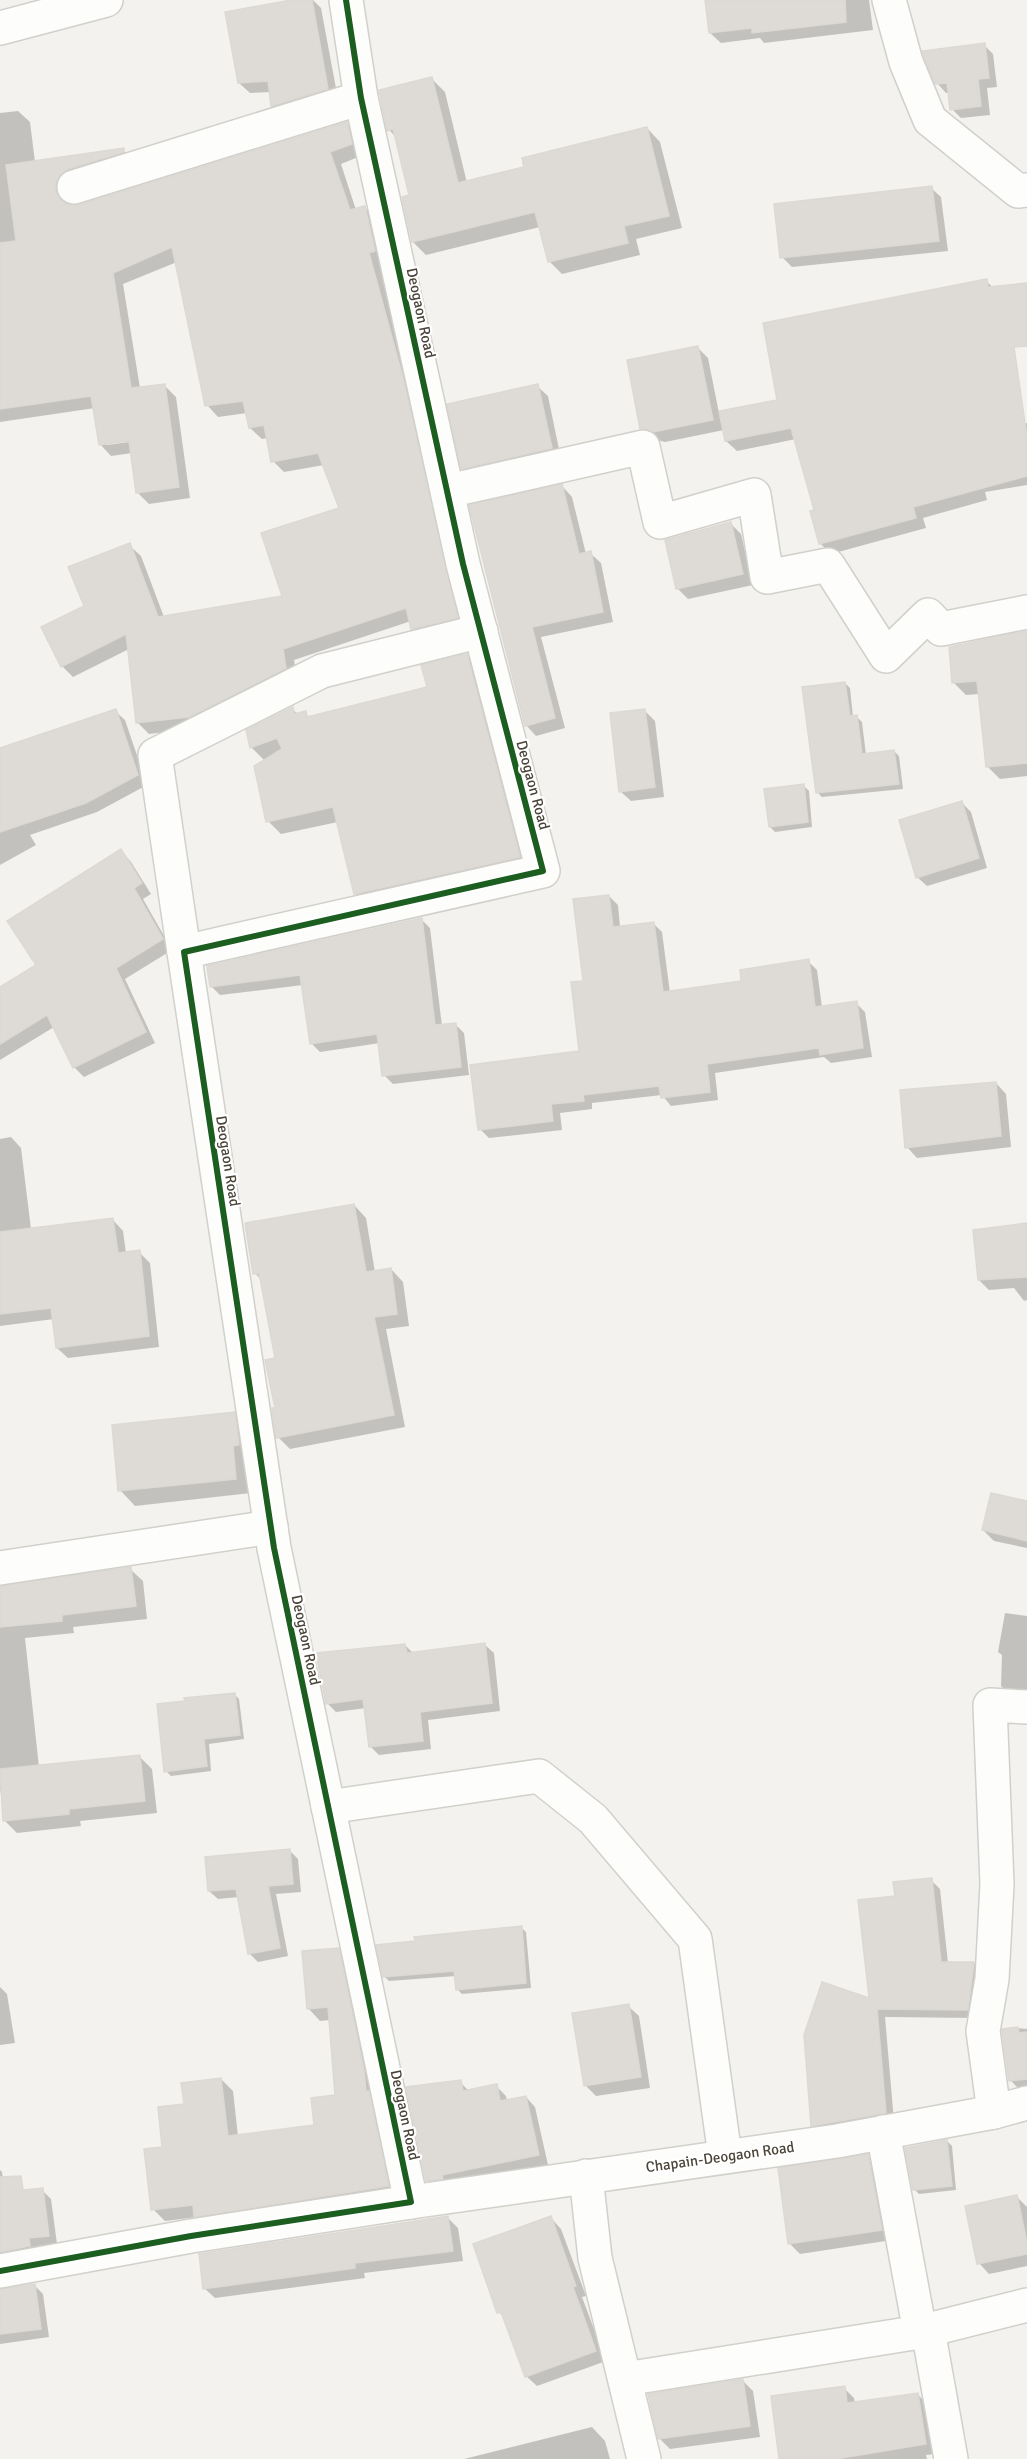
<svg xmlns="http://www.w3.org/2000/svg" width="1027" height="2459" font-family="Signika,sans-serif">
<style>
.shadow{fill:#0003;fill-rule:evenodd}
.building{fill:#dedbd6;stroke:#dcd9d4;stroke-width:1.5}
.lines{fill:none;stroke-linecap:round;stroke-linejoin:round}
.street-casing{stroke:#d2d0cb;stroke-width:36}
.street{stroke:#fdfdfc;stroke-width:33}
.cycleway-casing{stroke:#fff;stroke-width:10}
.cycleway{stroke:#1b5e20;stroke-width:6}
.labels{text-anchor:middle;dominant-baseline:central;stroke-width:4.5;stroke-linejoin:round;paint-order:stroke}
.street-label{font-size:15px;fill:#4b4439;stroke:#fff}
</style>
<rect width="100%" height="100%" fill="#f4f2ee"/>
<!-- shadow -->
<g class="shadow">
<path d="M299,0H313L321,8L338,99L282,116L272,106L271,92L250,93L239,83Z"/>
<path d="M707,0H869L873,30L764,43L760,38L721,43L710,33Z"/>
<path d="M984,45L993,54L997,87L987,88L990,115L961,118L952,109L950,92L946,93L937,83Z"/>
<path d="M432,79L445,92L467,183L526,168L647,128L660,142L682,228L636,239L640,255L562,274L549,261L540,227L426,255L413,242L411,197L397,138L389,130Z"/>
<path d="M18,111L30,122L35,162L123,150L135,161L66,195L67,205L79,207L347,124L358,135L363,155L341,164L356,210L365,208L376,219L386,262L380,264L413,386L468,629L424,640L413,628L411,621L294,660L297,679L201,728L149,734L137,722L129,649L73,677L62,666L85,607L129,545L141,556L164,617L284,597L341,509L324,465L284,472L273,461L268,438L262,439L250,428L247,413L218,417L207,405L177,262L123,284L140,388L164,385L176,397L190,498L149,504L137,492L132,453L111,456L100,444L95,408L0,422V113ZM136,438V441L107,445V442Z"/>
<path d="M931,188L941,197L948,251L792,267L782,257Z"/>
<path d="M986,281L997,291L1014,425L1027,423V485L985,492L987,500L923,518L926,528L831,554L820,543L816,511L796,439L737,451L726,441L724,430L665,442L652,439L642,428L698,348L708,358L719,413L779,401Z"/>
<path d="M537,386L548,396L561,459L473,478L463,468Z"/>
<path d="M562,486L572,497L586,554L590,553L601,563L613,622L541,637L565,728L536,736L526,725L471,507Z"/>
<path d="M731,524L741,534L753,585L688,599L677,588Z"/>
<path d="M1027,634V776L1000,779L988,767L980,694L966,695L954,683Z"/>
<path d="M467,656L480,669L532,870L369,907L356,894L338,822L281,834L268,821L265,761L251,747L292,709L299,715L305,713L309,717L428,688Z"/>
<path d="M845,683L850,688L853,717H857L862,722L866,755L894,751L899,756L903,789L822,797L817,792Z"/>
<path d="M644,710L655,721L664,797L631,801L620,791Z"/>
<path d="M115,711L125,720L147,785L97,812L30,835L36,845L0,865V784Z"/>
<path d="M804,786L809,791L812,827L775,832L770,827Z"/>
<path d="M962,803L971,812L987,868L927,886L917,877Z"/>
<path d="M121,851L131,862L151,894L143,899L172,950L125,979L155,1043L84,1077L74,1067L54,1027L0,1060V989L38,966Z"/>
<path d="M609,896L618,905L620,927L653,923L662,932L670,993L743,982L808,961L817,970L822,1007L856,1003L865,1012L872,1057L831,1063L824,1057L715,1073L718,1100L671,1106L662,1095L592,1103V1109L560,1113L562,1130L489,1138L480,1129L581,1053L584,982Z"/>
<path d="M421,919L430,928L442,1026L455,1024L464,1033L469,1075L393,1084L384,1075L380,1043L320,1052L311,1043L303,985L220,995L211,986Z"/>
<path d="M996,1083L1006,1094L1011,1147L917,1158L907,1147Z"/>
<path d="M11,1137L21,1148L31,1229L113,1220L123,1231L126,1253L139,1252L150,1263L159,1347L68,1358L57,1348L54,1319L0,1326V1139Z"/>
<path d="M354,1205L366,1218L375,1272L391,1269L403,1282L409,1326L386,1329L405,1427L290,1449L278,1437L277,1359L262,1281L255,1273Z"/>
<path d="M1027,1225V1300L1024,1301L1014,1288L989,1290L979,1280Z"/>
<path d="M234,1414L249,1429L251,1493L135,1506L120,1490Z"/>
<path d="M1027,1502V1548L994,1541L983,1530Z"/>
<path d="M130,1569L143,1581L147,1619L73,1627L74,1633L25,1638L39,1767L139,1756L152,1769L157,1813L80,1821L81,1826L17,1833L4,1820L0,1787V1588Z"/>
<path d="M1005,1613L1027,1616V1695L1009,1694L1001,1686L1002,1655L998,1652Z"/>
<path d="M405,1645L413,1653L485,1645L494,1653L500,1711L428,1720L431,1749L379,1755L370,1746L366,1708L336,1712L327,1703Z"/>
<path d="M234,1694L239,1699L244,1739L209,1744L211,1771L171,1776L166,1771Z"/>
<path d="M290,1851L298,1859L301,1892L276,1894L288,1956L258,1962L250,1954L239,1897L218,1899L209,1891Z"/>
<path d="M931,1880L940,1889L948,1963H974L982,1972L976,2018L885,2017L894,2121L821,2134L813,2125L870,2000Z"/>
<path d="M521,1927L526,1932L531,1988L462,1994L457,1989L456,1976L389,1981L384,1976Z"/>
<path d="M338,1950L350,1962L400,2198L208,2228L197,2217L165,2221L153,2209L164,2148L185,2105L221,2079L233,2091L238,2136L316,2127L336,2096L330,2020L320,2021L308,2008Z"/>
<path d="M0,1987L7,1994L15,2043L0,2045Z"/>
<path d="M628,2006L639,2016L650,2088L596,2096L585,2085Z"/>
<path d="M1017,2028L1027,2029V2090L1021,2091L1010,2080Z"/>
<path d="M460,2082L469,2091L496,2086L506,2096L507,2101L526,2097L535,2107L548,2165L451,2184L437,2190L427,2180Z"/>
<path d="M947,2141L952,2146L956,2190L919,2194L914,2189Z"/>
<path d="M868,2156L878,2166L892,2240L800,2254L790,2244Z"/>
<path d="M0,2170L2,2172L5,2194L42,2190L51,2199L57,2244L37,2246L38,2255L0,2263Z"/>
<path d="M1017,2197L1027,2207V2266L989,2274L979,2263Z"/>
<path d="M447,2217L458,2228L463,2261L364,2273L365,2278L215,2298L204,2288Z"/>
<path d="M551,2218L561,2229L586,2296L582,2297L606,2361L537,2386L526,2376L505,2319L499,2312Z"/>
<path d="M34,2285L43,2294L49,2337L0,2344V2291Z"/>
<path d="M743,2381L753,2391L760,2437L670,2449L660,2439Z"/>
<path d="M844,2388L854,2398L855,2403L918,2395L928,2404L935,2454L926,2455L927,2459H780Z"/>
<path d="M592,2427L605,2441L610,2459H464Z"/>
</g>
<!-- building -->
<g class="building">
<path d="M291,0H312L328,89L271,106L268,81L238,83L225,12Z"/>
<path d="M705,0H845L846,22L752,33V28L709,33Z"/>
<path d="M985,43L989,78L978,79L981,106L950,110L947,83L935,84L922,51Z"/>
<path d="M432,77L458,183L524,167L522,158L647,127L669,216L624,226L628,243L548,262L535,212L412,242L402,197L409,195L393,129L387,131L379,90Z"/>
<path d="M347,122L352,144L330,152L350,210L365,206L375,251L369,253L402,374L458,618L411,629L406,608L283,649L286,668L189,717L136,723L126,634L61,667L41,627L84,606L68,567L130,543L158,617L282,596L261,533L339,508L318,453L271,462L264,425L249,428L243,401L205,406L172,247L113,273L131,388L165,384L179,487L136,493L129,441L99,445L91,396L0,409V243L16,241L6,165L124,148V152L68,169L60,175L56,183V192L61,200L69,205H79Z"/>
<path d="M932,186L939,241L780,258L774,204Z"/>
<path d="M987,279L988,287L1027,283V346L1014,347L1027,437V476L913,507L916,518L819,544L810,511L814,510L791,428L725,441L719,411L777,400L763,323Z"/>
<path d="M698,346L713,420L653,432L640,429L627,360Z"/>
<path d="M538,384L552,448L461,469L447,404Z"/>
<path d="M562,484L579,554L591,551L603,612L532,627L555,718L525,726L469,505Z"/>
<path d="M731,522L743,574L676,589L665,540Z"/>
<path d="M1027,631V763L986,767L977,681L952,683L949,647Z"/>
<path d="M467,654L520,857L354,894L333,807L266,822L254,766L282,749L277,738L250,748L246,730L293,707L294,714L306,711L307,717L427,687L421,665Z"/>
<path d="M845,682L850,716L857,715L862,754L894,750L899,784L816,793L802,687Z"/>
<path d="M116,709L138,775L86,803L0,832V748Z"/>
<path d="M645,709L655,787L619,792L610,713Z"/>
<path d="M804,784L808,822L769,827L764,789Z"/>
<path d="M962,801L979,858L916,878L899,820Z"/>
<path d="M121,849L142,883L134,888L163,939L116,968L146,1032L73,1068L47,1015L0,1044V987L36,965L7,921Z"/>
<path d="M609,895L613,927L654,922L663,992L741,981L740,970L809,959L815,1007L857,1001L863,1048L820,1055L819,1048L707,1064L710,1092L661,1098L659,1086L583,1095L584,1101L551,1104L553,1121L478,1130L470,1065L579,1051L571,982L583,981L573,899Z"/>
<path d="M422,918L435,1025L456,1023L461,1067L382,1076L377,1034L310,1044L300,975L210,987L207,966Z"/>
<path d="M996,1082L1001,1136L905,1148L900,1090Z"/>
<path d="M354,1204L366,1272L391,1268L397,1314L374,1317L394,1415L276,1438L272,1408H275L265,1360L275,1358L259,1273L253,1274L245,1223Z"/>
<path d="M113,1218L118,1253L140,1250L149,1336L56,1348L51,1308L0,1314V1232Z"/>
<path d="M1027,1223V1277L978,1280L973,1230Z"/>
<path d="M235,1412L239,1445L233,1446L236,1479L118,1491L112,1425Z"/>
<path d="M991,1493L1027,1501V1541L982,1530Z"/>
<path d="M131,1567L136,1606L62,1615V1621L0,1627V1586Z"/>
<path d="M485,1643L492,1703L420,1712L423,1741L369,1747L363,1699L326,1704L316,1653L405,1644L407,1653Z"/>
<path d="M235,1693L240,1735L204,1739L207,1766L164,1772L157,1704L185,1701L184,1698Z"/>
<path d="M140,1755L145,1801L69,1809V1814L3,1821L0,1769Z"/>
<path d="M290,1849L293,1884L268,1886L280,1948L248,1954L236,1889L208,1891L205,1857Z"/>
<path d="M932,1878L941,1962H974L968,2010L877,2009L886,2113L811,2126L804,2035L822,1982L869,1998L858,1900L895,1896L893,1882Z"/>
<path d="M522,1926L526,1983L456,1990L454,1971L383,1977L376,1945L415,1941L414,1937Z"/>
<path d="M339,1948L364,2070L366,2091H369L389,2186L194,2217L193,2205L151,2210L144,2149L162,2147L158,2107L184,2104L181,2083L221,2078L228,2136L314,2125L311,2098L335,2095L328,2007L307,2009L302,1951Z"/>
<path d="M629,2004L641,2077L584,2086L572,2013Z"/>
<path d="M1018,2027L1019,2033L1027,2032V2079L1009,2081L1002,2031V2029Z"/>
<path d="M461,2080L463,2091L497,2084L500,2101L526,2096L539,2155L442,2175L443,2179L426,2181L406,2087Z"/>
<path d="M947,2140L952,2186L913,2190L905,2148Z"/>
<path d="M868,2154L882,2230L788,2244L778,2168Z"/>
<path d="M21,2176L23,2190L43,2188L49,2236L29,2238L30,2246L0,2252V2177Z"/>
<path d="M1017,2195L1027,2243V2254L977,2264L965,2206Z"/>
<path d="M448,2216L453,2251L355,2263V2268L203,2289L199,2254Z"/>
<path d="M551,2216L576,2286L573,2287L596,2351L525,2377L501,2312L497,2313L473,2244Z"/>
<path d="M35,2284L41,2329L0,2334V2289Z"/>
<path d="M743,2379L750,2426L658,2439L648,2394Z"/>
<path d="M845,2386L847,2403L918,2393L926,2444L836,2459H779L771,2396Z"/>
</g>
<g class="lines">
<defs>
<g id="street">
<path d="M889,0L906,62L930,120L1018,191L1027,190"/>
<path d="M0,28L106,0"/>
<path d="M74,187L361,98"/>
<path d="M448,491L643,447L660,522L754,495L767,577L828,565L886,656L928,615L941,629L1027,612"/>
<path d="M184,952L155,755L322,671L481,631"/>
<path d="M0,1568L271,1527"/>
<path d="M328,1807L539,1776L593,1819L695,1939L725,2156"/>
<path d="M994,2112L983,2031L992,1979L997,1884L990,1705L1027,1707"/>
<path d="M883,2132L920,2332L1027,2305"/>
<path d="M586,2176L595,2258L644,2459"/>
<path d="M411,2202L837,2141L994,2112L1027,2103"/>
<path d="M0,2271L191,2236L411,2202L274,1548L184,952L543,871L463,564L361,98L346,0"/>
<path d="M928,2330L951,2459"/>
<path d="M625,2379L920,2332"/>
</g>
</defs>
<!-- street casing -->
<use href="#street" class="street-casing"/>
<!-- street -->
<use href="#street" class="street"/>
<defs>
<path id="cycleway" d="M0,2271L191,2236L411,2202L274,1548L184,952L543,871L463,564L361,98L346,0"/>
</defs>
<!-- cycleway casing -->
<use href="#cycleway" class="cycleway-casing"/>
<!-- cycleway -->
<use href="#cycleway" class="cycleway"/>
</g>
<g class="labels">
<!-- street labels -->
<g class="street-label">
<text transform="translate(421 313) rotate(78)">Deogaon Road</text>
<text transform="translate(533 785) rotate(75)">Deogaon Road</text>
<text transform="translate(228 1161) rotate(81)">Deogaon Road</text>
<text transform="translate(306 1640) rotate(78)">Deogaon Road</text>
<text transform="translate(405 2115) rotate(78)">Deogaon Road</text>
<text transform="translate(720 2157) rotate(-8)">Chapain-Deogaon Road</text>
</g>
</g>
</svg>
